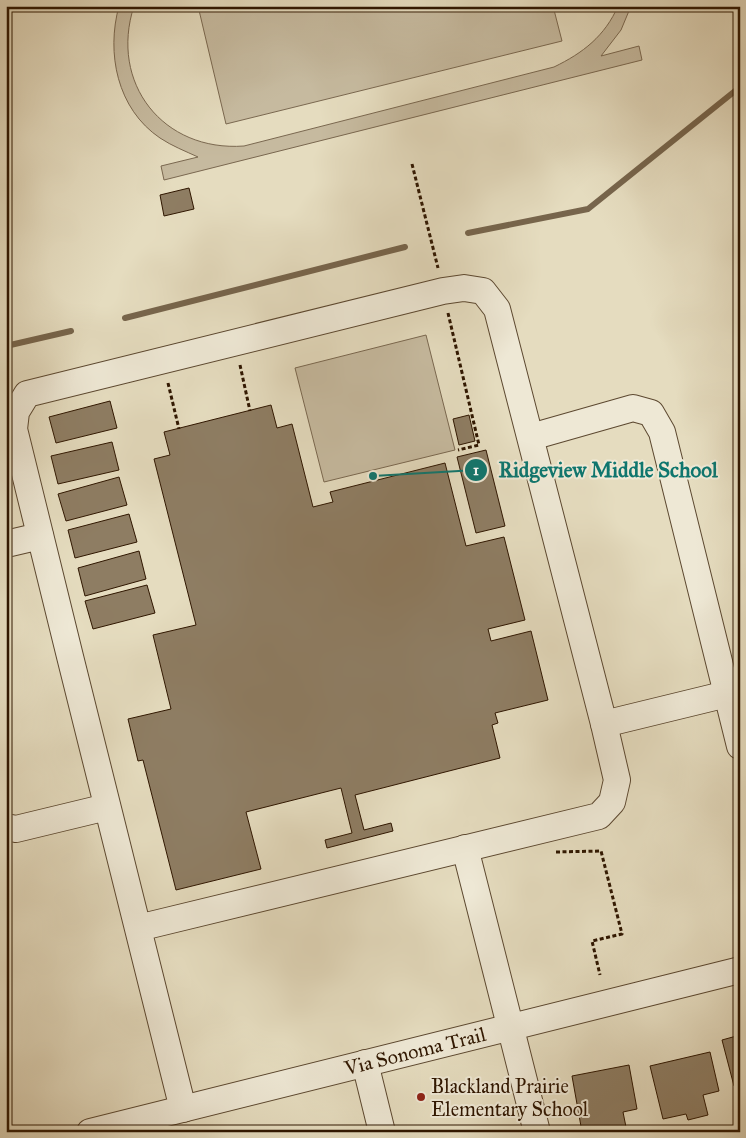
<svg xmlns="http://www.w3.org/2000/svg" width="746" height="1138" font-family="'IM FELL Great Primer',serif">
<style>
.green{fill:#c6ba9f;stroke:#7a6850}
.lines{fill:none;stroke-linecap:round;stroke-linejoin:round}
.stream{stroke:#77654c;stroke-width:6}
.building{fill:#8e7d63;stroke:#2f1600}
.minor-casing{stroke:#5c4830;stroke-width:28}
.path{stroke:#2f1600;stroke-width:3;stroke-dasharray:4 2.5;stroke-linecap:butt}
.minor{stroke:#eee8d5;stroke-width:26}
.poi-dot{fill:#8f2418;stroke:#eee8d5;stroke-width:2}
.labels{text-anchor:middle;dominant-baseline:central;stroke-width:4;stroke-linejoin:round;paint-order:stroke}
.street-label{font-size:20px;fill:#2f1600;stroke:#eee8d5}
.poi-label{font-size:20px;fill:#2f1600;stroke:#eee8d5;text-anchor:start}
.leader{fill:none;stroke:#0f766e;stroke-width:2}
.callout-dot{fill:#0f766e;stroke:#eee8d5;stroke-width:2}
.mark-label{font-size:15px;text-anchor:middle;font-weight:bold;fill:#fff}
.callout-label{font-size:21px;text-anchor:middle;font-weight:bold;fill:#0f766e;stroke:#eee8d5;stroke-width:4;stroke-linejoin:round;paint-order:stroke}
</style>
<rect width="100%" height="100%" fill="#e5dcbf"/>
<filter id="stains"><feTurbulence type="fractalNoise" baseFrequency=".004" numOctaves="4"/><feColorMatrix values="0 0 0 0 .2 0 0 0 0 .09 0 0 0 0 .02 0 0 0 .5 -.17"/></filter>
<radialGradient id="worn" r=".72"><stop offset=".6" stop-color="#630" stop-opacity="0"/><stop offset="1" stop-color="#630" stop-opacity=".3"/></radialGradient>
<!-- green -->
<g class="green">
<path d="M119,6H134C109,83 163,152 244,146L554,67C583,53 605,36 618,6H631L621,30L601,56L639,46L642,60L164,180L161,166L198,157C185,151 172,146 160,138C117,109 106,53 119,6Z"/>
<path d="M198,6H553L562,41L226,124Z"/>
<path d="M426,335L455,450L324,482L295,368Z"/>
</g>
<g class="lines">
<!-- stream -->
<g class="stream">
<path d="M468,233L588,209L735,91L740,90"/>
<path d="M125,318L405,247"/>
<path d="M6,346L71,331"/>
</g>
</g>
<!-- building -->
<g class="building">
<path d="M189,188L194,209L164,216L160,195Z"/>
<path d="M110,401L117,428L56,443L49,417Z"/>
<path d="M271,405L277,428L292,424L313,507L333,502L330,492L445,463L466,546L504,537L525,620L488,629L491,641L531,631L548,700L495,713L498,723L492,725L500,758L355,795L364,830L391,823L393,831L327,848L325,840L352,833L341,788L246,812L261,869L176,890L143,760L138,761L128,719L171,709L153,635L196,625L154,459L170,455L164,432Z"/>
<path d="M469,415L475,441L459,445L453,419Z"/>
<path d="M112,442L119,470L58,484L51,456Z"/>
<path d="M486,450L505,526L476,533L457,457Z"/>
<path d="M119,477L127,505L66,521L58,494Z"/>
<path d="M129,514L137,542L75,558L68,530Z"/>
<path d="M139,551L146,579L85,596L78,568Z"/>
<path d="M147,585L155,613L93,629L85,601Z"/>
<path d="M740,1035V1084L734,1086L722,1040Z"/>
<path d="M710,1052L719,1091L703,1095L708,1115L688,1120L686,1114L663,1119L650,1066Z"/>
<path d="M629,1065L637,1109L623,1112L627,1132H582L572,1076Z"/>
</g>
<g class="lines">
<defs>
<g id="minor">
<path d="M531,437L633,408L651,413L662,432L740,746"/>
<path d="M6,544L40,536"/>
<path d="M604,724L727,694"/>
<path d="M6,827L16,829L107,807"/>
<path d="M465,848L537,1132"/>
<path d="M138,928L599,816L612,802L617,780L604,724L497,309L483,291L464,288L443,291L27,394L16,412L14,429C69,656 127,882 183,1109"/>
<path d="M365,1063L382,1132"/>
<path id="s1" d="M90,1132L740,970"/>
</g>
</defs>
<!-- minor casing -->
<use href="#minor" class="minor-casing"/>
<!-- path -->
<g class="path">
<path d="M412,164L438,268"/>
<path d="M448,313L479,445L458,450"/>
<path d="M240,365L250,411"/>
<path d="M168,383L179,429"/>
<path d="M556,852L601,851L622,934L592,941L600,975"/>
</g>
<!-- minor -->
<use href="#minor" class="minor"/>
</g>
<!-- markers -->
<circle class="poi-dot" cx="421" cy="1097" r="5"/>
<g class="labels">
<!-- street labels -->
<g class="street-label">
<text stroke="none"><textPath href="#s1" startOffset="335">Via Sonoma Trail</textPath></text>
</g>
<!-- poi labels -->
<g class="poi-label">
<text x="431" y="1086">Blackland Prairie<tspan x="431" dy="23">Elementary School</tspan></text>
</g>
</g>
<!-- callouts -->
<path class="leader" d="M373 476L476 470"/>
<g class="callout-dot">
<circle cx="373" cy="476" r="5"/>
<circle cx="476" cy="470" r="12"/>
</g>
<g class="mark-label">
<text x="476" y="475">1</text>
</g>
<g class="callout-label">
<text x="608" y="477">Ridgeview Middle School</text>
</g>
<!-- margin -->
<rect width="746" height="1138" fill="none" stroke="#e5dcbf" stroke-width="25"/>
<rect x="8" y="8" width="731" height="1123" fill="none" stroke="#2f1600" stroke-width="2.5"/>
<rect x="12" y="12" width="721" height="1113" fill="none" stroke="#2f1600"/>
<rect width="100%" height="100%" filter="url(#stains)"/>
<rect width="100%" height="100%" fill="url(#worn)"/>
</svg>
